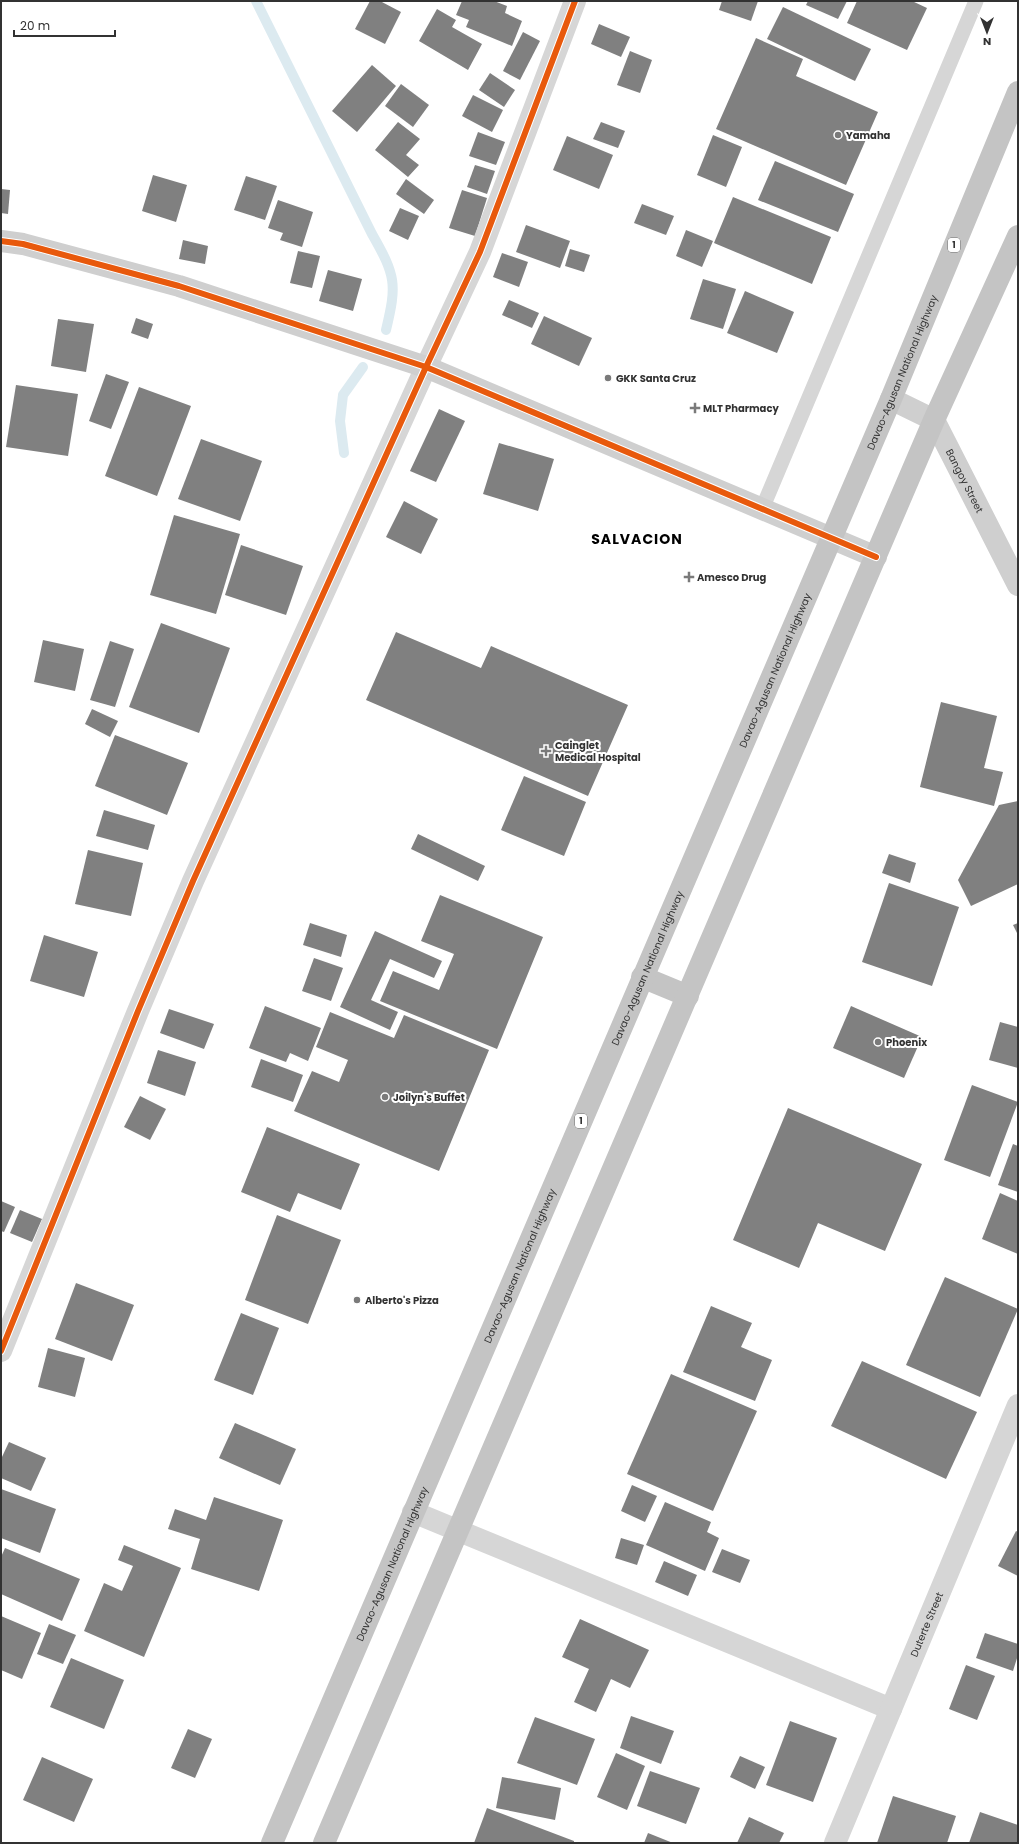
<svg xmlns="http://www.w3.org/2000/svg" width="1019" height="1844" font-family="Poppins,sans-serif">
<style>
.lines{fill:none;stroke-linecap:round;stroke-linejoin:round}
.stream{stroke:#dceaf0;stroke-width:10}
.building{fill:#808080}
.lane{stroke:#d6d6d6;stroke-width:15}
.street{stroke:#d6d6d6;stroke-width:22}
.secondary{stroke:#cfcfcf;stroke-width:22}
.highway{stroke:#c4c4c4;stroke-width:22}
.cycleway-casing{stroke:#fff;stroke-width:8}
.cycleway{stroke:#e8590c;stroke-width:6}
.poi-dot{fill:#7a7a7a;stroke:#fff;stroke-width:1.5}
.labels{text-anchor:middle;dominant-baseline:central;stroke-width:4;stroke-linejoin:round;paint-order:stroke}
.shield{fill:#fff;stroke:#707070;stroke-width:1}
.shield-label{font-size:9px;font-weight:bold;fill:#323232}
.poi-label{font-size:10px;font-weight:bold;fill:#323232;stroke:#fff;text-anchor:start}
.street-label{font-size:10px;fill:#323232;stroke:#fff}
.district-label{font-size:14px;font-weight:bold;letter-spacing:1px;fill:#000;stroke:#fff}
</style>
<rect width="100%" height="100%" fill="#fff"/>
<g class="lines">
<!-- stream -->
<g class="stream">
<path d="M256,1L372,234C396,276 397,284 386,330"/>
<path d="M344,453L340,421L343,395L363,367"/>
</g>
</g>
<!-- building -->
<g class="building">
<path d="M370,1H380L401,12L385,44L355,29Z"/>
<path d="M462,1H494L507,6L505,13L522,21L512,46L466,27L469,20L456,15Z"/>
<path d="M722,1H758L751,21L719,10Z"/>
<path d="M808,1H847L838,19L806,5Z"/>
<path d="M857,1H912L927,8L907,50L847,23Z"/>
<path d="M783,7L871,49L855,81L767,39Z"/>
<path d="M437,9L456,20L452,27L482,44L468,70L419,41Z"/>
<path d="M599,24L630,37L621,57L591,44Z"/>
<path d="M523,32L540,41L520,80L503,71Z"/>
<path d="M756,38L803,59L796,76L878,112L846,185L716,129Z"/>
<path d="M630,51L652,60L640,93L617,85Z"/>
<path d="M372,65L396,86L357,132L332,111Z"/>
<path d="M490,73L515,90L504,107L479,90Z"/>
<path d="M401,84L429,105L413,127L385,106Z"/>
<path d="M473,95L503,110L492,132L462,116Z"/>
<path d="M398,122L420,139L406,155L419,165L408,177L375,150Z"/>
<path d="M601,122L625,131L618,148L593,139Z"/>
<path d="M478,132L505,142L496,165L469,156Z"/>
<path d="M713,135L742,147L726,187L697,175Z"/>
<path d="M567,136L613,155L599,189L553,170Z"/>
<path d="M775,161L854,194L838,232L758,200Z"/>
<path d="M475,165L495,171L487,194L467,187Z"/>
<path d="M153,175L187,185L176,222L142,211Z"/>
<path d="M246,176L277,186L265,220L234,210Z"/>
<path d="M406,179L434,200L424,214L396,194Z"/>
<path d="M1,189L10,190L8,214L1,213Z"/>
<path d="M462,190L487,198L475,236L449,228Z"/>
<path d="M733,197L831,237L812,284L714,243Z"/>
<path d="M278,200L313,212L302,247L280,240L283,233L268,228Z"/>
<path d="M642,204L674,216L666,235L634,223Z"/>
<path d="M400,208L419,216L408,240L389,231Z"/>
<path d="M526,225L570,241L560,268L516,252Z"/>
<path d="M686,230L713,241L702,267L676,256Z"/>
<path d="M183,240L208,246L205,264L179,259Z"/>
<path d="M570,249L590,255L584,272L565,266Z"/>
<path d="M298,251L320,256L312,288L290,283Z"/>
<path d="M502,253L528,262L519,287L493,277Z"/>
<path d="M328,270L362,279L353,311L319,301Z"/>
<path d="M703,279L736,289L723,329L690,319Z"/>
<path d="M745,291L794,312L777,353L727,333Z"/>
<path d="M509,300L539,313L532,328L502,315Z"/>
<path d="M544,316L592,338L579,366L531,344Z"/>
<path d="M136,318L153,324L148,339L131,333Z"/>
<path d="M58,319L94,324L86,372L51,366Z"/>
<path d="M106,374L129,382L111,429L89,421Z"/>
<path d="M16,385L78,394L68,456L6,447Z"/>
<path d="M139,387L191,406L157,496L105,476Z"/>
<path d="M439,409L465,421L436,482L410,471Z"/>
<path d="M201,439L262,461L240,521L178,499Z"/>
<path d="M499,443L554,459L538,511L483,494Z"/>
<path d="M404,501L438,519L421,554L386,537Z"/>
<path d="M174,515L240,534L216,614L150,595Z"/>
<path d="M241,545L303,566L286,615L225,595Z"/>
<path d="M161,623L230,648L199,733L129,707Z"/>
<path d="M396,632L481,668L491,646L628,705L588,796L366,700Z"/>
<path d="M43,640L84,649L75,691L34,682Z"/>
<path d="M110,641L134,649L115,707L90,700Z"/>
<path d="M941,702L997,716L984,768L1003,772L994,806L920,787Z"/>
<path d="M92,709L118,721L110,737L85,724Z"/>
<path d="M115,735L188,763L167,815L95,786Z"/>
<path d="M524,776L586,802L564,856L501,830Z"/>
<path d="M1018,801V884L971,906L958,880L999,805Z"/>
<path d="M104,810L155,825L148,850L96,836Z"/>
<path d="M418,834L485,866L478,881L411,849Z"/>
<path d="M88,850L143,863L131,916L75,904Z"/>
<path d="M889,854L916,863L910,883L882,873Z"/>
<path d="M889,883L959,907L932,986L862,962Z"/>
<path d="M440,895L543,937L497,1049L380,1001L393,971L439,990L454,954L421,941Z"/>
<path d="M310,923L347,935L341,957L303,945Z"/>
<path d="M1018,923V935L1013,925Z"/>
<path d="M375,931L442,961L434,978L390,959L371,1000L398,1012L390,1030L340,1007Z"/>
<path d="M44,935L98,952L84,997L30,981Z"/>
<path d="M314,958L343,968L331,1001L302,991Z"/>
<path d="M265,1006L321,1028L308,1061L290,1053L286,1062L249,1048Z"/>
<path d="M851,1006L922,1037L904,1078L833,1048Z"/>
<path d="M169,1009L214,1024L204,1049L160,1033Z"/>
<path d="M330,1012L394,1038L404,1015L489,1050L439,1171L294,1111L312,1071L339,1082L348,1060L316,1047Z"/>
<path d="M1000,1022L1018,1027V1068L989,1060Z"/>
<path d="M158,1050L196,1062L185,1096L147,1083Z"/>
<path d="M261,1059L303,1075L293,1102L251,1087Z"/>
<path d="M972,1085L1018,1102L990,1177L944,1160Z"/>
<path d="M140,1096L166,1109L150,1140L124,1127Z"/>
<path d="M788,1108L922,1164L885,1251L818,1223L799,1268L733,1240Z"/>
<path d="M267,1127L360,1164L341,1210L298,1193L290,1212L241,1192Z"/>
<path d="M1013,1144L1018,1146V1192L998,1185Z"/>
<path d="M1000,1193L1018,1201V1254L982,1239Z"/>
<path d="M1,1201L15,1207L4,1232L1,1231Z"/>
<path d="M20,1210L42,1219L32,1242L10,1233Z"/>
<path d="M277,1215L341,1240L308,1324L245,1300Z"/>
<path d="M945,1277L1018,1309L980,1397L906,1365Z"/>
<path d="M76,1283L134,1305L112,1361L55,1339Z"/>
<path d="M711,1306L752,1323L741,1347L772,1360L755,1401L683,1372Z"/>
<path d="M241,1313L279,1328L253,1395L214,1380Z"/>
<path d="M48,1348L85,1358L75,1397L38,1387Z"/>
<path d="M862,1361L977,1412L946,1479L831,1426Z"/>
<path d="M671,1374L757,1411L713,1511L627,1474Z"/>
<path d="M235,1423L296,1449L280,1485L219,1458Z"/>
<path d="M9,1442L46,1458L31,1491L1,1478V1459Z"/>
<path d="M632,1485L657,1496L645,1522L621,1511Z"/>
<path d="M1,1489L56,1509L40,1553L1,1538Z"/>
<path d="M214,1497L283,1520L259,1591L191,1569L200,1539L168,1529L175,1509L206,1520Z"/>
<path d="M665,1502L711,1522L707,1532L719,1538L705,1571L646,1545Z"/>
<path d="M1016,1531L1018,1532V1576L998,1566Z"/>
<path d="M621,1538L644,1545L637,1565L615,1558Z"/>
<path d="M124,1545L181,1568L144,1657L84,1631L104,1583L122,1591L133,1566L118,1560Z"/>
<path d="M5,1548L80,1579L62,1621L1,1594V1557Z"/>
<path d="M722,1549L750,1560L740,1583L712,1572Z"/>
<path d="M664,1561L697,1575L688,1596L655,1582Z"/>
<path d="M1,1616L41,1633L22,1679L1,1670Z"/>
<path d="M580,1619L649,1650L630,1688L611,1679L596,1712L574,1702L589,1669L562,1657Z"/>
<path d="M49,1624L76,1635L63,1664L37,1654Z"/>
<path d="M985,1633L1018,1644V1655L1013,1671L976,1658Z"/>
<path d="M71,1658L124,1680L104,1729L50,1707Z"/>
<path d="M966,1665L995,1676L977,1720L949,1709Z"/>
<path d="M631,1716L674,1731L661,1764L620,1748Z"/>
<path d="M535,1717L595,1739L577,1785L517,1763Z"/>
<path d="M790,1721L837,1738L813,1802L766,1785Z"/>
<path d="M188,1729L212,1739L195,1778L171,1768Z"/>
<path d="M616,1753L645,1766L627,1810L597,1797Z"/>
<path d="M740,1756L765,1767L755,1789L730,1777Z"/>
<path d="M42,1757L93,1779L74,1822L23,1800Z"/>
<path d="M650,1771L700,1788L686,1824L637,1806Z"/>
<path d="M502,1777L561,1788L555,1820L496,1808Z"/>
<path d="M893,1796L956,1816L947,1843H877Z"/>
<path d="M487,1808L574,1841V1843H474Z"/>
<path d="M980,1812L1018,1825V1843H969Z"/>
<path d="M749,1817L784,1833L779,1843H737Z"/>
<path d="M648,1833L673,1843H644Z"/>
</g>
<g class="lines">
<!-- lane -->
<path class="lane" d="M762,509L976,1"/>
<!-- street -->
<g class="street">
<path d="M1,1351L138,1011L193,881L426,367L480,252L575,1"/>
<path d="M413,1512L891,1709"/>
<path id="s1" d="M835,1843L1018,1405"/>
</g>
<!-- secondary -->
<g class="secondary">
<path d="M1,241L23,244L179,286L426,367L876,557"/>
<path id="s2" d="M891,399L934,420L1018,585"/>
</g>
<!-- highway -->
<g class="highway">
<path d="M642,977L688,996"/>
<path id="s3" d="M272,1843L891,399L1018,92"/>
<path d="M324,1843L934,420L1018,236"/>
</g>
<defs>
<g id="cycleway">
<path d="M1,241L23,244L179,286L426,367L876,557"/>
<path d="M1,1351L138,1011L193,881L426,367L480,252L575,1"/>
</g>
</defs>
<!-- cycleway casing -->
<use href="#cycleway" class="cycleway-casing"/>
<!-- cycleway -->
<use href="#cycleway" class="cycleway"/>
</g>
<!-- markers -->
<g class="poi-dot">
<circle cx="838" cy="135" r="4"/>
<circle cx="608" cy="378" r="4"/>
<path d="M693 402h4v4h4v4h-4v4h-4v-4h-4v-4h4z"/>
<path d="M687 571h4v4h4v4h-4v4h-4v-4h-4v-4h4z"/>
<path d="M544 745h4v4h4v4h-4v4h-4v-4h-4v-4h4z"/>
<circle cx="878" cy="1042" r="4"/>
<circle cx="385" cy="1097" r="4"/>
<circle cx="357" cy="1300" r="4"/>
</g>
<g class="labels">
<!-- shield labels -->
<g class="shield">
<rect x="948" y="238" width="12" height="14" rx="3"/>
<rect x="575" y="1114" width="12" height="14" rx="3"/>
</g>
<g class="shield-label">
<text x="954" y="245">1</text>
<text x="581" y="1121">1</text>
</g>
<!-- poi labels -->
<g class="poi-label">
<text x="846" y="135">Yamaha</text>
<text x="616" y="378">GKK Santa Cruz</text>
<text x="703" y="408">MLT Pharmacy</text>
<text x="697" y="577">Amesco Drug</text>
<text x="555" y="745">Cainglet<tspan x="555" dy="12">Medical Hospital</tspan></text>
<text x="886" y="1042">Phoenix</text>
<text x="393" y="1097">Joilyn's Buffet</text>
<text x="365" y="1300">Alberto's Pizza</text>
</g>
<!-- street labels -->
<g class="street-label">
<text stroke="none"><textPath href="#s3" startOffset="1600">Davao-Agusan National Highway</textPath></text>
<text stroke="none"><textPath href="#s2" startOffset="116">Bangoy Street</textPath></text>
<text stroke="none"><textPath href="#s3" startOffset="1276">Davao-Agusan National Highway</textPath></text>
<text stroke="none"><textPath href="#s3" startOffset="952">Davao-Agusan National Highway</textPath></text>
<text stroke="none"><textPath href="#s3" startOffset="628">Davao-Agusan National Highway</textPath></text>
<text stroke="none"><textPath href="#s3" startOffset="304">Davao-Agusan National Highway</textPath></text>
<text stroke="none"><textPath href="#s1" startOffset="237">Duterte Street</textPath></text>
</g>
<!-- district labels -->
<g class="district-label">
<text x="637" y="539">SALVACION</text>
</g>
</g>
<!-- border -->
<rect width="1019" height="1844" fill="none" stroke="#323232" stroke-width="4"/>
<!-- north arrow -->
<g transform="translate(987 32) rotate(180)" stroke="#ffffff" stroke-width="3" paint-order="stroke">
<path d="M0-3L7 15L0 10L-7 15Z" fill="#323232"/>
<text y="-6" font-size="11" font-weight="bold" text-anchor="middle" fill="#323232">N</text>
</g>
<!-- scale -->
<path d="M14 30v6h101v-6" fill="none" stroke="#323232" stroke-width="2"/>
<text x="20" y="30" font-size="12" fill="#323232" stroke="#ffffff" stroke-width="3" paint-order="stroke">20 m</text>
</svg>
